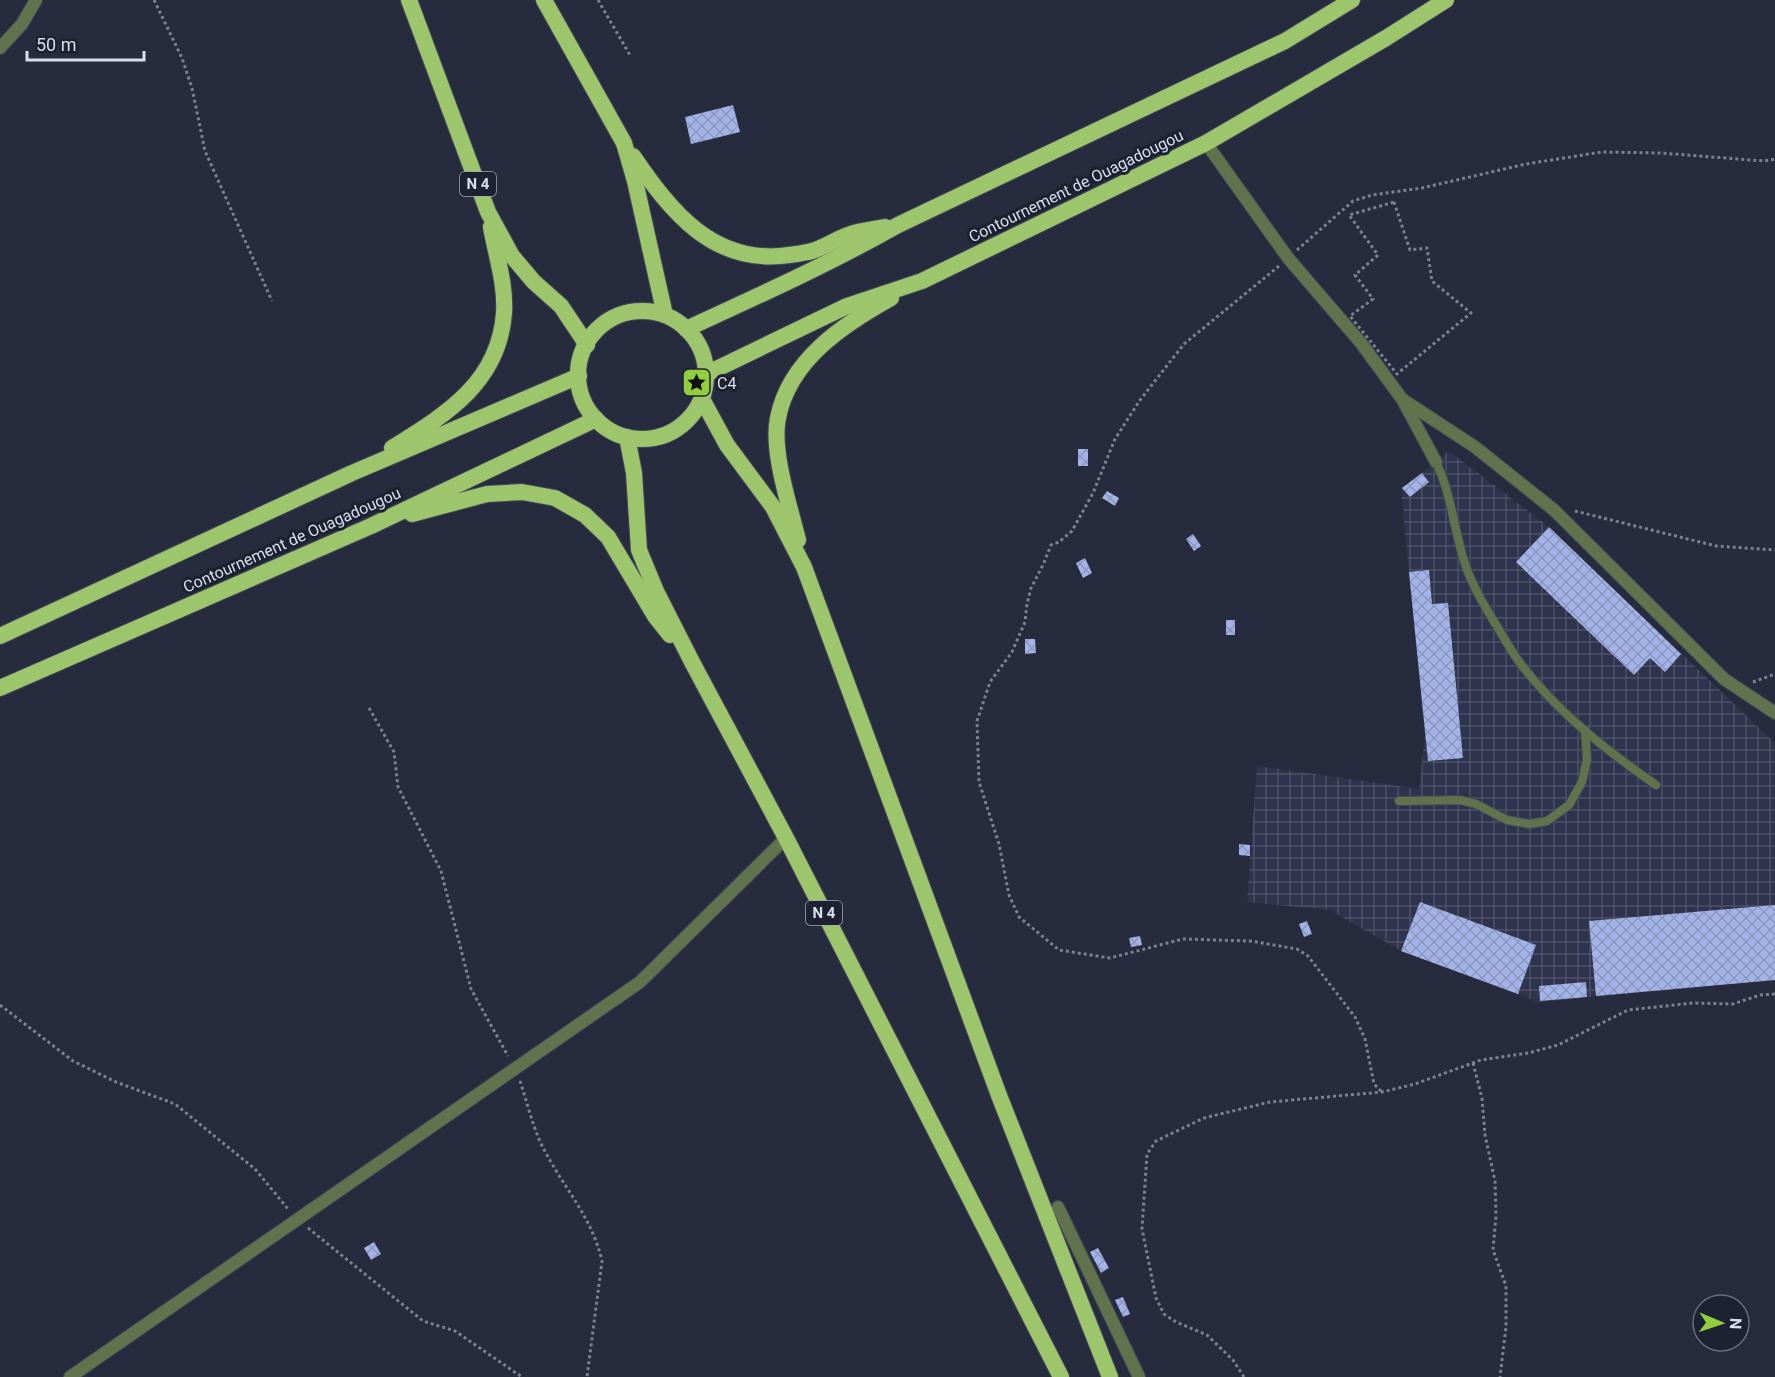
<svg xmlns="http://www.w3.org/2000/svg" width="1775" height="1377" font-family="Roboto,sans-serif">
<style>
.industrial{fill:url(#industrial-grid)}
.building{fill:url(#building-cross-hatch)}
.lines{fill:none;stroke-linecap:round;stroke-linejoin:round}
.service-casing{stroke:#43485a;stroke-width:10}
.minor-casing{stroke:#43485a;stroke-width:14}
.trunk-casing{stroke:#43485a;stroke-width:18}
.path{stroke:#7c8090;stroke-width:3;stroke-dasharray:3 3;stroke-linecap:butt}
.service{stroke:#60734c;stroke-width:8}
.minor{stroke:#60734c;stroke-width:12}
.trunk{stroke:#9dc66c;stroke-width:16}
.labels{text-anchor:middle;dominant-baseline:central;stroke-width:6;stroke-linejoin:round;paint-order:stroke}
.shield{fill:#1d2233;stroke:#a1a6b3;stroke-width:1.5}
.shield-label{font-size:15px;font-weight:bold;fill:#dadeea}
.street-label{font-size:16px;fill:#dadeea;stroke:#1d2233}
.poi-label{font-size:16px;fill:#dadeea;stroke:#1d2233;text-anchor:start}
</style>
<defs>
<pattern id="industrial-grid" width="8" height="8" patternUnits="userSpaceOnUse" patternTransform="scale(1.5)"><rect width="8" height="8" fill="#2e344d"/><path d="M0 4h8M4 0v8" fill="none" stroke="#4c5167"/></pattern>
<pattern id="building-cross-hatch" width="8" height="8" patternUnits="userSpaceOnUse" patternTransform="scale(1.5)"><rect width="8" height="8" fill="#a4b3e7"/><path d="M0 0l8 8M0 8l8-8" fill="none" stroke="#8b97bf"/></pattern>
</defs>
<rect width="100%" height="100%" fill="#262b3e"/>
<!-- industrial -->
<path class="industrial" d="M1449,451L1549,527L1775,743V980L1538,1002L1401,951L1330,910L1247,902L1257,766L1419,789L1425,736L1401,489Z"/>
<!-- building -->
<g class="building">
<path d="M733,105L740,132L691,144L685,117Z"/>
<rect x="1078" y="449" width="10" height="17"/>
<path d="M1422,473L1429,482L1410,497L1402,488Z"/>
<path d="M1107,491L1119,498L1115,506L1102,498Z"/>
<path d="M1549,527L1681,654L1665,672L1650,658L1634,675L1516,562Z"/>
<path d="M1193,534L1201,546L1194,551L1186,539Z"/>
<path d="M1085,558L1092,573L1083,578L1076,563Z"/>
<path d="M1429,570L1432,604L1448,603L1463,758L1428,761L1409,572Z"/>
<rect x="1226" y="620" width="9" height="15"/>
<path d="M1025,639H1035L1036,653L1025,654Z"/>
<path d="M1239,844L1250,845V856L1239,855Z"/>
<path d="M1420,902L1536,945L1518,994L1401,951Z"/>
<path d="M1775,905V980L1596,996L1589,921Z"/>
<path d="M1307,921L1312,934L1304,937L1299,924Z"/>
<path d="M1140,936L1142,945L1131,947L1129,938Z"/>
<path d="M1586,982L1587,997L1540,1001L1539,986Z"/>
<path d="M374,1242L381,1254L371,1260L364,1248Z"/>
<path d="M1098,1248L1109,1268L1101,1273L1090,1252Z"/>
<path d="M1123,1297L1130,1314L1123,1317L1115,1300Z"/>
</g>
<g class="lines">
<defs>
<g id="service">
<path d="M1436,462C1452,495 1454,532 1466,567C1474,589 1486,609 1498,628C1505,640 1512,652 1520,663C1557,712 1606,750 1656,785"/>
<path d="M1399,801L1460,800L1476,804L1507,820L1529,824L1547,821L1569,805L1582,782L1587,760L1585,730"/>
</g>
<g id="minor">
<path d="M0,48L22,24L36,0"/>
<path d="M1206,143L1288,258L1361,343L1402,399L1436,462"/>
<path d="M1402,399L1475,447L1554,510L1724,679L1775,713"/>
<path d="M1058,1207L1139,1377"/>
<path d="M70,1377L640,982L786,838"/>
</g>
<g id="trunk">
<path d="M409,0L488,212L512,256L534,282L561,306L587,345"/>
<path d="M544,0L624,143L635,181L665,315"/>
<path d="M633,156C671,212 714,266 789,255C796,254 805,253 812,251C826,247 839,237 854,233C864,230 875,229 885,227"/>
<circle cx="642" cy="375" r="64"/>
<path d="M686,329C758,296 829,264 898,225L1285,41L1352,0"/>
<path d="M706,374L847,306L922,281L1206,143L1386,38L1446,0"/>
<path d="M702,399L727,445L773,507L804,567L1000,1098L1110,1377"/>
<path d="M627,437L634,473L639,550L656,591L692,662L786,838L1061,1377"/>
<path d="M392,448C445,415 499,383 504,313C506,285 496,255 491,227"/>
<path d="M412,514L487,494L522,492L555,498L585,515L608,537L655,616L670,635"/>
<path d="M798,540C790,507 771,451 778,418C789,360 844,324 891,298"/>
<path d="M0,636L352,473L579,376"/>
<path d="M0,688L371,526L596,419"/>
</g>
</defs>
<!-- service casing -->
<use href="#service" class="service-casing"/>
<!-- minor casing -->
<use href="#minor" class="minor-casing"/>
<!-- trunk casing -->
<use href="#trunk" class="trunk-casing"/>
<!-- path -->
<g class="path">
<path d="M154,0L182,58L192,88L205,151L272,301"/>
<path d="M598,0L631,57"/>
<path d="M1394,202L1410,250L1427,248L1432,281L1471,313L1397,374L1350,316L1373,299L1355,275L1378,255L1349,215Z"/>
<path d="M1297,250L1353,201L1372,195L1422,188L1526,164L1602,152L1661,153L1764,161L1775,159"/>
<path d="M1279,266L1184,344L1140,400L1115,439L1093,493L1072,531L1059,542L1051,545L1043,565L1031,588L1027,604L1025,622L1012,652L990,682L977,721L979,782L999,844L1009,895L1019,917L1059,950L1110,958L1183,939L1250,941L1297,949L1308,956L1355,1017L1365,1039L1374,1084L1382,1092"/>
<path d="M1575,511L1716,546L1775,550"/>
<path d="M1753,682L1775,674"/>
<path d="M369,708L394,752L398,787L441,871L471,989L508,1056"/>
<path d="M0,1005L73,1061L116,1082L175,1104L255,1169L288,1209"/>
<path d="M1473,1063L1482,1098L1485,1135L1495,1181L1496,1216L1493,1250L1506,1286V1327L1500,1377"/>
<path d="M520,1081C528,1105 534,1133 547,1155C567,1192 592,1218 602,1261L587,1377"/>
<path d="M308,1228L423,1321L455,1331L522,1377"/>
<path d="M1244,1377L1233,1360L1207,1335L1176,1322L1164,1314L1156,1298L1142,1229L1147,1154L1156,1141L1204,1118L1270,1102L1382,1092L1415,1084L1481,1060L1528,1053L1558,1045L1628,1010L1693,1003L1733,1004L1760,995L1775,994"/>
</g>
<!-- service -->
<use href="#service" class="service"/>
<!-- minor -->
<use href="#minor" class="minor"/>
<!-- trunk -->
<use href="#trunk" class="trunk"/>
</g>
<!-- icons -->
<defs>
<symbol id="sight-square" viewBox="-11 -11 22 22"><rect x="-9" y="-9" width="18" height="18" rx="4" fill="#92cd3e" stroke="#1d2233"/><path d="M0-6L1.8-2.2L6-1.7L2.9 1.2L3.7 5.4L0 3.3L-3.7 5.4L-2.9 1.2L-6-1.7L-1.8-2.2Z" fill="#111"/></symbol>
</defs>
<g fill-rule="evenodd">
<use href="#sight-square" x="680" y="366" width="33" height="33"/>
</g>
<g class="labels">
<!-- shield labels -->
<g class="shield">
<rect x="460" y="172" width="36" height="24" rx="4.5"/>
<rect x="806" y="901" width="36" height="24" rx="4.5"/>
</g>
<g class="shield-label">
<text x="478" y="184">N 4</text>
<text x="824" y="913">N 4</text>
</g>
<!-- street labels -->
<g class="street-label">
<text transform="translate(1076 186) rotate(-26)">Contournement de Ouagadougou</text>
<text transform="translate(292 540) rotate(-24)">Contournement de Ouagadougou</text>
</g>
<!-- poi labels -->
<g class="poi-label">
<text x="717" y="383">C4</text>
</g>
</g>
<!-- north arrow -->
<g transform="translate(1721 1323) rotate(92)"><circle r="28" fill="#1d2233" stroke="#696d7c" stroke-width="1.5"/>
<path d="M0-4.5L10 22L0 15L-10 22Z" fill="#92cd3e"/>
<text y="-9" font-size="16" font-weight="bold" text-anchor="middle" fill="#dadeea">N</text>
</g>
<!-- scale -->
<path d="M27 51v9h117v-9" fill="none" stroke="#dadeea" stroke-width="3"/>
<text x="36" y="51" font-size="18" fill="#dadeea" stroke="#1d2233" stroke-width="4.5" paint-order="stroke">50 m</text>
</svg>
